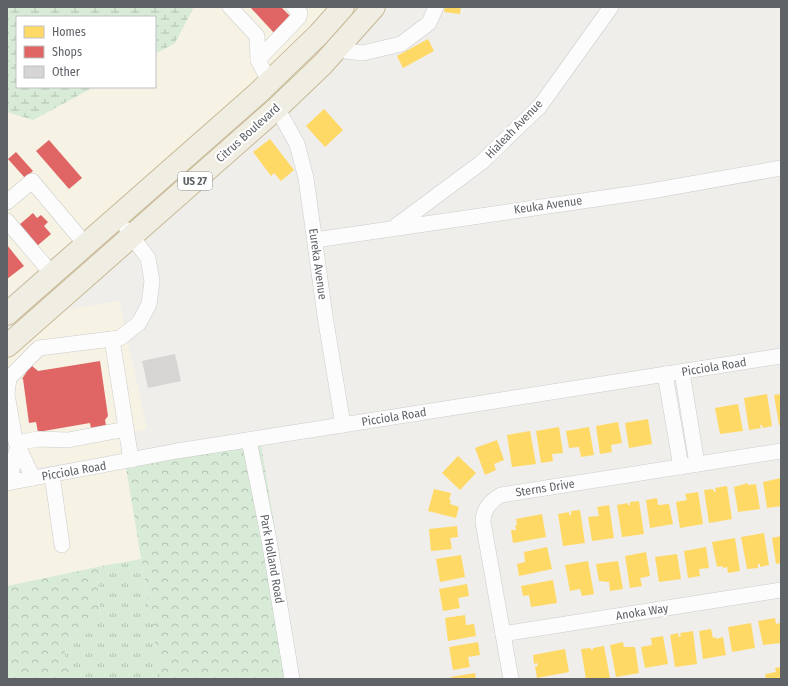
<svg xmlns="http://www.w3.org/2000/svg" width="788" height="686" font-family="'Fira Sans Condensed',sans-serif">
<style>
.commercial{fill:#f7f3e4}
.grass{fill:url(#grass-tufts)}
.forest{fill:url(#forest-crowns)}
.wetland{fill:url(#wetland-marsh)}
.homes{fill:#ffd966}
.shops{fill:#e06666}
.building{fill:#d6d5d3}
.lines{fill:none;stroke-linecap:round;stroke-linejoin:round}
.minor-casing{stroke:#cbcccc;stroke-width:16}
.highway-casing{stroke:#c8b996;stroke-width:24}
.minor{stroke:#fdfcfc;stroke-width:15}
.highway{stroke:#f0ede3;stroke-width:22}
.labels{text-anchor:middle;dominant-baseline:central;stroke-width:4;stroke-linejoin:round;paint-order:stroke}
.shield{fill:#fff;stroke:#8f9295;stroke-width:1}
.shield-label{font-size:11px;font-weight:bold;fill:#5f6368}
.street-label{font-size:12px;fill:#5f6368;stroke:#fff}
</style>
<defs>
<pattern id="grass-tufts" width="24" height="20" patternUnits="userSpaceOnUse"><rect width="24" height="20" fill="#d8ebd6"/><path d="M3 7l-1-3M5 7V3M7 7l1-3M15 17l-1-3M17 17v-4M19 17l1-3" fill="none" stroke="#b2c2b1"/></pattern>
<pattern id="forest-crowns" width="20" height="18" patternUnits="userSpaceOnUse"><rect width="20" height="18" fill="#d8ebd6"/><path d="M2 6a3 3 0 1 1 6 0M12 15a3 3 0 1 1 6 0" fill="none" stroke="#b2c2b1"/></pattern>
<pattern id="wetland-marsh" width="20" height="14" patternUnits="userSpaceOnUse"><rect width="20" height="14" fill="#d8ebd6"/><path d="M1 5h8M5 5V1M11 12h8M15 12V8" fill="none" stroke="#b2c2b1"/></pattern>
</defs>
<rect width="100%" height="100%" fill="#efeeea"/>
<!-- commercial -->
<g class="commercial">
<path d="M194,7H329L315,23L246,91L7,296V112L33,120L94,87H155V54L175,43Z"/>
<path d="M119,301L147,429L119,435L123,455L7,472V355L55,312Z"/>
<path d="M126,467L141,559L7,586V489Z"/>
</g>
<!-- grass -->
<path class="grass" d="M141,559L161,679H73L70,675L64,653L71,633L100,617L98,580L102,566Z"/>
<!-- forest -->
<g class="forest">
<path d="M261,445L300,679H161L126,467Z"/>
<path d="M102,566L98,580L100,618L71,633L64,653L70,675L73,679H7V586Z"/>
</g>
<!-- wetland -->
<path class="wetland" d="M7,7H194L175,43L155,54V17H17V87H94L33,120L7,112Z"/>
<!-- homes -->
<g class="homes">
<path d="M445,7H461L460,14L444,12Z"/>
<path d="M428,39L434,51L403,68L397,56Z"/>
<path d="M324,109L343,130L325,147L306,126Z"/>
<path d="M270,139L294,170L281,181L274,173L271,176L253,152Z"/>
<path d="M767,394L772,426L763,428L762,425H760L761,428L749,430L744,398Z"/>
<path d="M781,394V425H779L774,395Z"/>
<path d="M738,404L743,431L720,434L715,408Z"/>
<path d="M648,419L652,444L629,448L625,423Z"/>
<path d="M618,422L622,443L611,445L612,452L600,454L596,426Z"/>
<path d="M559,427L563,453L552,454L553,461L541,463L536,431Z"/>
<path d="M589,427L594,455L581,457L579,447L569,448L566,431Z"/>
<path d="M530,431L536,464L512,467L507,435Z"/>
<path d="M497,440L504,460L494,464L496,470L485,475L475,448Z"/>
<path d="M458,456L476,473L460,490L442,473Z"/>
<path d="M781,478V506L767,508L763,482Z"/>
<path d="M748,483V485L756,484L760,509L738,512L734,487Z"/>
<path d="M727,486L732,519L709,523L704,490L713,489L714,492L716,491L715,488Z"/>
<path d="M434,489L451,493L449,500H451L450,504L459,507L456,518L428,511Z"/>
<path d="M698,492L703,524L680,528L676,502L687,500L685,494Z"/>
<path d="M657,498L658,505L669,504L673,524L650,528L646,500Z"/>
<path d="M639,501L644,534L622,537L617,505L628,503V505H630V502Z"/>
<path d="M609,505L614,538L592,541L588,517L599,516L597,507Z"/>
<path d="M580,510L585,543L563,546L558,514L569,512V515H571V511Z"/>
<path d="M542,514L546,537L513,543L511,530H516L515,525H517L516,519Z"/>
<path d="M457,526L458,537L450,538L452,549L431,551L429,529Z"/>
<path d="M764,533L769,565L760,567V564H758V568L747,569L741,537Z"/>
<path d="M781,536V563L776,564L772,538Z"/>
<path d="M735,538L740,571L728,573L727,567L723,568L722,566L717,567L712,542Z"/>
<path d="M547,547L552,569L519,576L517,564L525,562L524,552Z"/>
<path d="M706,547L709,568L699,569L700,576L688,578L684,551Z"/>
<path d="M646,552L650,576L640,578L642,586L630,588L625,556Z"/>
<path d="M677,554L681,579L659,582L655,557Z"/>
<path d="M461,555L465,577L440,582L436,559Z"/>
<path d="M588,561L594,594L582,596L580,589L570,591L565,565Z"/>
<path d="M618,561L623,589L610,591L609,582L599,581L596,564Z"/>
<path d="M553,580L557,603L531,607L529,595L523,596L521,586Z"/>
<path d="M467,584L469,596L458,598L460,608L443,611L439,589Z"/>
<path d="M465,615L466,625L474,624L476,636L448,641L445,618Z"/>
<path d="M775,618L776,624L780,623L781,643L763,645L758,621Z"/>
<path d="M751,623L755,648L732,652L728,627Z"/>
<path d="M711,629L713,638L716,637V639L723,637L726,655L703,659L699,631Z"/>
<path d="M693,631L697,664L675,667L670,635L678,633L679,637L681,636L680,633Z"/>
<path d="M663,636L668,664L645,668L641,647L652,645L651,638Z"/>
<path d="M478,642L480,655L468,657L470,667L453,670L449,647Z"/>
<path d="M623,642L624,647H635L639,673L616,677L610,645Z"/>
<path d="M604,646L610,678L586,679L581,649L591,648V650H593V648Z"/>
<path d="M565,649L569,672L537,678L535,666H538L537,663L534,664L533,655Z"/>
<path d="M781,667V679H766L765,674L776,672L775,668Z"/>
<path d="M475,673L476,679H451V677Z"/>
</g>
<!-- shops -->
<g class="shops">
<path d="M250,7H281L291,17L275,34Z"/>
<path d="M49,140L82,178L69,189L36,151Z"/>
<path d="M16,152L33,171L25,178L8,159Z"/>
<path d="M33,213L37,218L41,215L48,222L44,226L51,234L37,246L19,225Z"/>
<path d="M7,245L24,266L7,279Z"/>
<path d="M100,361L108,416L105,420L107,431L92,434L90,423L38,432L36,422L29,423L23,379H22L31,365L38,371Z"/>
</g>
<!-- building -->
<path class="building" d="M175,354L181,381L148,388L142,361Z"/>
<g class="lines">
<defs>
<g id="minor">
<path d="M230,7L257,36L258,60L269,81"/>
<path d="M339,47L345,51L363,53L401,44L429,23L436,7"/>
<path d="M258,60L299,17L300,13L294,7"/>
<path d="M277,108L297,144L306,178L325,316L343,425"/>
<path d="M7,202L32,181L86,245"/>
<path d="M7,221L52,274"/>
<path d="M396,226L482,162L540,106L611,7"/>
<path d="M315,240L651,191L781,168"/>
<path d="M112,339L131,460"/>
<path d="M682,372L697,464"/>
<path d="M665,374L681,467"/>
<path d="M249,440L269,540L292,679"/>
<path d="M16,443L38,439L68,440L126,429"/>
<path d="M18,446L14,435L7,394L9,378L39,348L120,338L139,323L149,304L152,281L148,258L127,230"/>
<path d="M52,475L62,545"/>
<path d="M10,482L13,463L18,446L33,478"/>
<path d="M7,483L177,451L781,356"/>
<path d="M503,634L781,590"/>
<path d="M511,679L483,522C483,509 490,501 501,495L781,451"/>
</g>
<g id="highway">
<path d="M7,314L257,94L319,34L343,7"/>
<path d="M7,346L277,108L323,64L374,7"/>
</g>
</defs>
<!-- minor casing -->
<use href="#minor" class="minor-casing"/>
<!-- highway casing -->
<use href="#highway" class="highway-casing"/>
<!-- minor -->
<use href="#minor" class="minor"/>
<!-- highway -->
<use href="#highway" class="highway"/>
</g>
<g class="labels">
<!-- shield labels -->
<rect class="shield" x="178" y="172" width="34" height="18" rx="3"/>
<g class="shield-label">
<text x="195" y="181">US 27</text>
</g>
<!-- street labels -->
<g class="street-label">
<text transform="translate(514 129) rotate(-46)">Hialeah Avenue</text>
<text transform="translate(248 133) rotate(-42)">Citrus Boulevard</text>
<text transform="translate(548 205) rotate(-8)">Keuka Avenue</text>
<text transform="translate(318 264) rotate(82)">Eureka Avenue</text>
<text transform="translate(714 367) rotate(-9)">Picciola Road</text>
<text transform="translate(394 417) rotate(-9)">Picciola Road</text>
<text transform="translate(74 471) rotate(-10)">Picciola Road</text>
<text transform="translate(545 488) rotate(-9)">Sterns Drive</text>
<text transform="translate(272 559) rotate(80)">Park Holland Road</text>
<text transform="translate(642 612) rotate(-9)">Anoka Way</text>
</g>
</g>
<!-- border -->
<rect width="788" height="686" fill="none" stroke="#5f6368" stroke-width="16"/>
<!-- legend -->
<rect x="16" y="16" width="140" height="72" fill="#ffffff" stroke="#bfc1c3"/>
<rect x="24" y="26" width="20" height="12" fill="#ffd966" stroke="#bfc1c3"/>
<text x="52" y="36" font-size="12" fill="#5f6368">Homes</text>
<rect x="24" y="46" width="20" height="12" fill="#e06666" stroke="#bfc1c3"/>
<text x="52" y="56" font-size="12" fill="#5f6368">Shops</text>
<rect x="24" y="66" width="20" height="12" fill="#d6d5d3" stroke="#bfc1c3"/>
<text x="52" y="76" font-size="12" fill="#5f6368">Other</text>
</svg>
